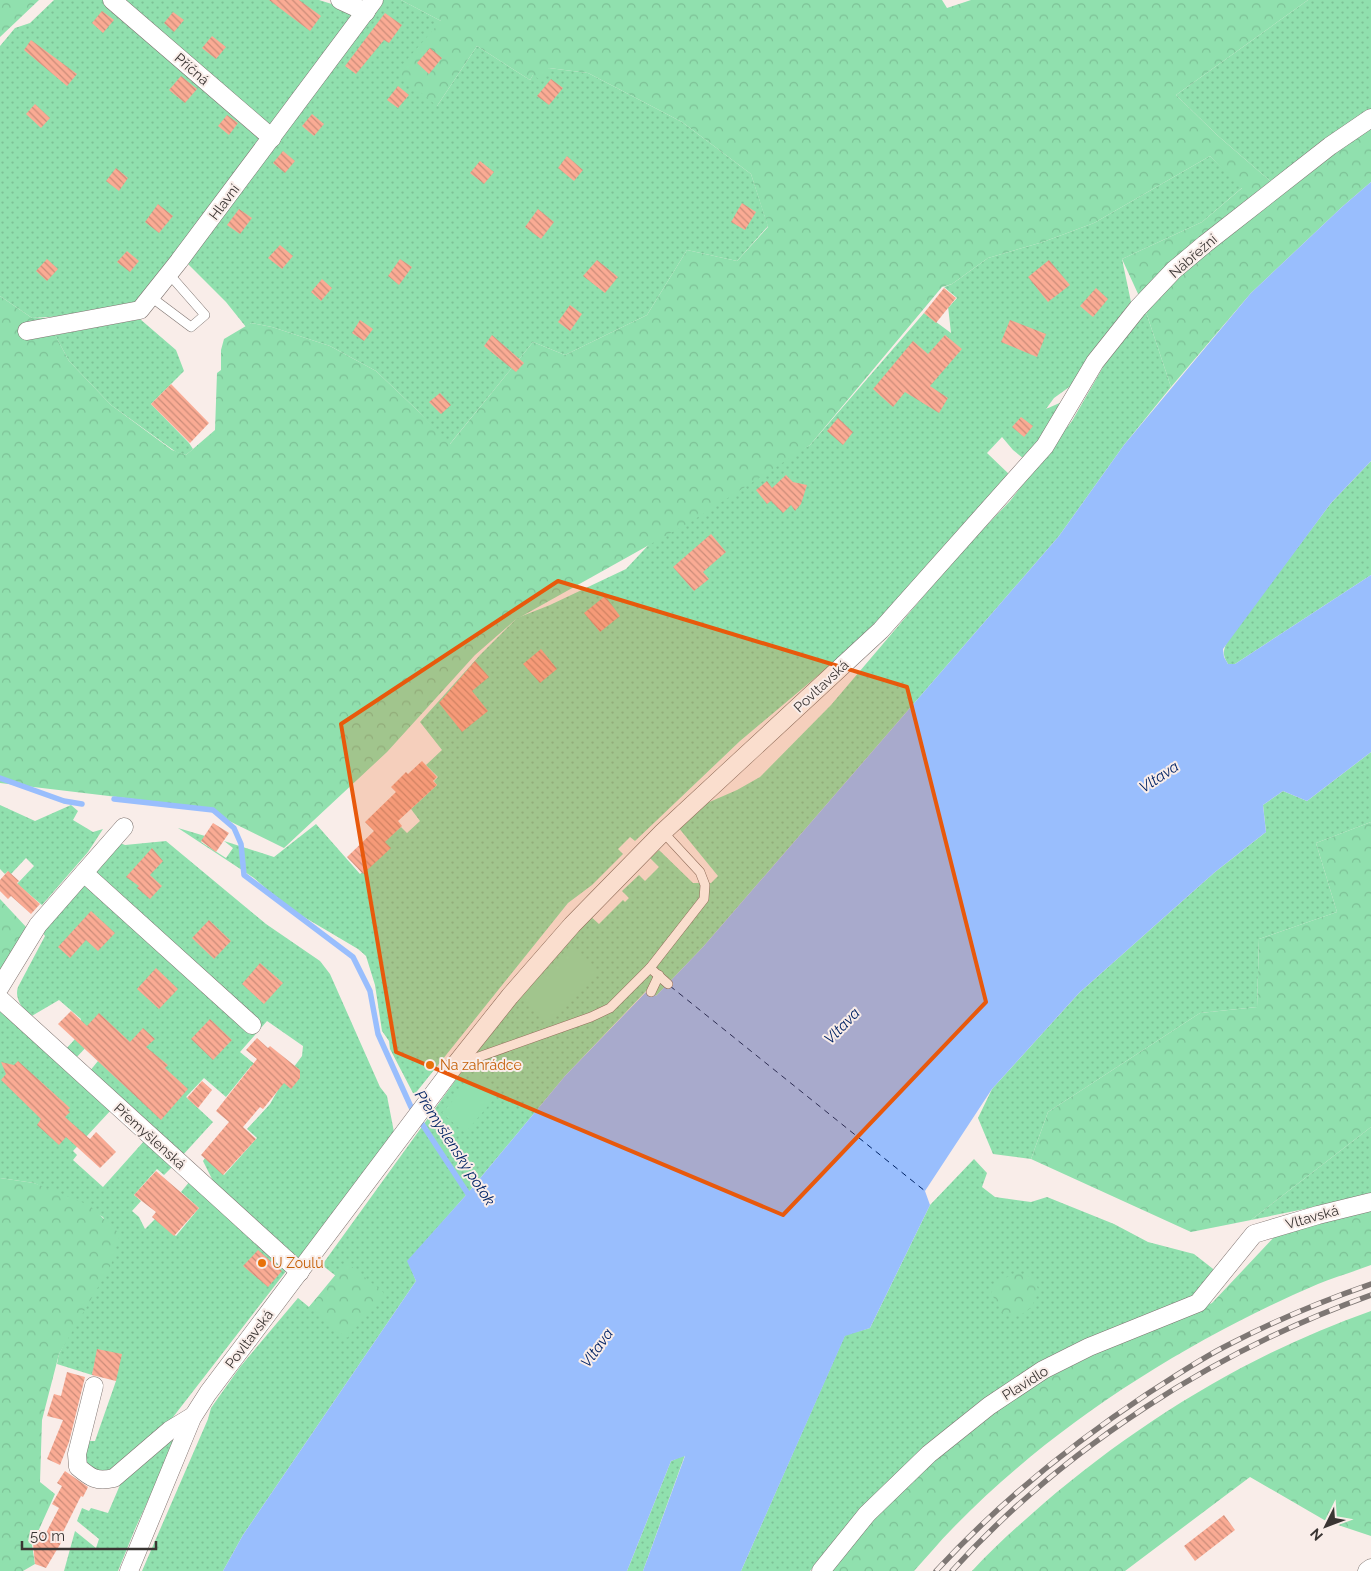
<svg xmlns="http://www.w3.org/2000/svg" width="1371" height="1571" font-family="Raleway,sans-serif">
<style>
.grass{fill:url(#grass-dots)}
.forest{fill:url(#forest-crowns)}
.pitch{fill:#90e0ae}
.water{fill:#99befd}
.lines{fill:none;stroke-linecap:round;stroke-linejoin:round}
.stream{stroke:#99befd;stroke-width:5.5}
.ferry{stroke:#002365;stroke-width:1;stroke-dasharray:6 5;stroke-linecap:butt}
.building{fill:url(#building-back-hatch)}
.lane-casing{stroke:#7e736f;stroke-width:10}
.street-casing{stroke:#7e736f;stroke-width:19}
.lane{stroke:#fff;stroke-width:9}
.street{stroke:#fff;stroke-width:18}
.rail-casing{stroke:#7e7774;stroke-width:5.5}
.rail{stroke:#f9ede9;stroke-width:4;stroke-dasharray:11;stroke-linecap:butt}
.marked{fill:#e8590c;fill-opacity:0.2;stroke:#e8590c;stroke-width:4;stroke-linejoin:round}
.food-dot{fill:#e8710a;stroke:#f9ede9;stroke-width:2}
.labels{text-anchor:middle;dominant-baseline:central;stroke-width:4;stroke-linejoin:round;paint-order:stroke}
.street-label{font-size:14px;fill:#3a3533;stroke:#f9ede9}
.food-label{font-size:14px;fill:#c56008;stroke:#f9ede9;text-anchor:start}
.water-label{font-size:15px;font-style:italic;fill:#002365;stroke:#f9ede9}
</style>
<defs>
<pattern id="grass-dots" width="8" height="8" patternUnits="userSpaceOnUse" patternTransform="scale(1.25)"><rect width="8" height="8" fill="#90e0ae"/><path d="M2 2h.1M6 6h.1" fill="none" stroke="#7dc196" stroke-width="1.8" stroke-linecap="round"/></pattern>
<pattern id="forest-crowns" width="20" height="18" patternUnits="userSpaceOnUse" patternTransform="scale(1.25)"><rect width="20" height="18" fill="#90e0ae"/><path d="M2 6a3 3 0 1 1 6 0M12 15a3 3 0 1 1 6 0" fill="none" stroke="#7dc196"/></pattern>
<pattern id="building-back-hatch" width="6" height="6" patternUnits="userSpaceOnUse" patternTransform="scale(1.25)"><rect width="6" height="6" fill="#faab94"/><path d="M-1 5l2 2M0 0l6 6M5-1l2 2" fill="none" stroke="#cb8c79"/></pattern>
</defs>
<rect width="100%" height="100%" fill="#f9ede9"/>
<!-- grass -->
<g class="grass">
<path d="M54,0H319L354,11L356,39L383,0H401L441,21L437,106L477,46L530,80L533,75L549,68L588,73L682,122L751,174L768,226L737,261L687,250L647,315L565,355L533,342L449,445L417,410L376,371L330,346L272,327L251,323L246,327L226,302L187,263L139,303L65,316L32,318L0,296V46L15,28L30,23Z"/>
<path d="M1308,0H1371V120L1276,186L1217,135L1176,95Z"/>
<path d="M1210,156L1243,187L1202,222L1122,259L1131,302L1086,361L1072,385L1054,398L1046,409L1064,401L1048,428L1024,459L1013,450L1002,437L987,453L1011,476L865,636L740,741L635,841L630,837L618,849L623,854L592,885L568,903L414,1095L390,1049L389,1041L382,1031L375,985L366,956L358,949L287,907L254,878L178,828L205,836L201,842L226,858L233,848L224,841L274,857L316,824L360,874L389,849L384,842L401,827L407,833L420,821L411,809L437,785L434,781L438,777L426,765L442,750L420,722L480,655L517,618L550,605L626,569L671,521L810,445L924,313L951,333L948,306L949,307L957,298L944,287L952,284L988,258L1043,242L1094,223Z"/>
<path d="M1145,309L1171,387L1124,445L1059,536L703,947L656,996L647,990L565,1076L467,1194L408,1261L416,1281L243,1535L223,1571H142L208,1419L211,1408L240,1367L298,1298L309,1307L336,1276L322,1265L512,1002L589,915L599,924L623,900L625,902L629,898L622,891L639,875L645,881L659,867L650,858L659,850L693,883H711L718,876L678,827L698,807L737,790L760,777L831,705L962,551L1010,501L1072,421L1106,362Z"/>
<path d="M140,319L176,350L184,371L151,404L189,443L193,449L186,455L176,452L111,405L69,361L55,335Z"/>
<path d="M1371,461V575L1235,664H1228C1222,655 1223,650 1228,640L1331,503Z"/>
<path d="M1371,752V822L1316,843L1337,912L1259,939L1257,1007L1200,1013L1048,1112L1031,1159L993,1154L978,1118L992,1089L1079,993L1215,872L1266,832L1263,805L1283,791L1307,801Z"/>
<path d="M0,805L35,821L71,805L78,811L73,820L93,832L103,829L88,852L42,905L17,884L34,866L26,858L11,874L8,871L5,874L0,869Z"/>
<path d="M166,841L266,924L320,961L330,974L380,1087L387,1096L394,1132L301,1260L295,1258L215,1185L203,1161L205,1158L224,1175L257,1138L247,1129L270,1104L282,1083L302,1056L303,1046L267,1021L240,1052L274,1080L273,1084L251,1066L226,1097L204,1078L186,1097L213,1122L182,1156L89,1072L98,1061L103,1029L75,1059L65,1050L75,1039L81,1019L59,1000L30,1017C23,1008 14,999 18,987L45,936L43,933L120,843L125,845Z"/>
<path d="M0,1009L111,1110L73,1151L77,1155L73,1160L103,1187L145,1140L173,1166L164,1175L157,1169L134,1195L141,1201L132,1211L139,1217L145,1229L155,1219L176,1236L199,1208L181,1192L190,1181L287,1270L170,1421L113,1471L103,1473L87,1465L84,1441H95L116,1381L98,1349L92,1375L57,1364L59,1354L119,1234L105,1221L103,1217L34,1183L0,1178Z"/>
<path d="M1371,1127V1193L1349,1200L1251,1220Z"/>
<path d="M974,1159L987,1173L982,1187L995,1197L1031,1202L1047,1197L1114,1224L1148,1242L1194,1254L1217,1272L1194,1299L868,1503L810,1571H741L845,1335L870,1328L930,1205Z"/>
<path d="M166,1437H177L135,1529L118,1571H64L75,1531L96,1548L99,1539L77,1521L82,1508L89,1511L91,1508L108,1513L123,1478Z"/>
<path d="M685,1455L643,1571H627L671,1461Z"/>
</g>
<!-- forest -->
<g class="forest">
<path d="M0,0H39L0,37Z"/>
<path d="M401,0H942L947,8L971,0H1308L1176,95L1217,135L1276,186L1371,120V182L1342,207L1251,293L1171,387L1145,309L1122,259L1202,222L1242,188L1210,156L1094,223L1043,242L988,258L952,284L942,287L810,445L692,521L515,620L475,655L387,752L284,848L201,807L0,783V296L32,318H46L69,361L111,405L172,450L186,455L215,430L217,373L221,370V350L224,339L251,323L272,327L330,346L376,371L417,410L450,444L533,342L565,355L647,315L687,250L737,261L768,227L751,174L682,122L588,73L549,68L540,80L533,75L530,80L477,46L437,106L396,72L441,21Z"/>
<path d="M1371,822V1127L1251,1220L1191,1232L1031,1159L1048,1112L1200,1013L1257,1007L1259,939L1337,912L1316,843Z"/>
<path d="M0,899L27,928L2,971L0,970Z"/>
<path d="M0,1178L34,1183L89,1205L120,1234L111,1265L59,1354L42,1420L40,1482L55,1494L32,1545L35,1564L23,1571H0Z"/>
<path d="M1371,1207V1265C1353,1272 1335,1277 1318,1284C1187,1340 1051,1426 952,1529C939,1542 927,1557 914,1571H829L857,1534L927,1462L1018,1391L1135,1334L1212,1303L1277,1234Z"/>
<path d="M346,1262L384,1293L347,1338L309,1307Z"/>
<path d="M1019,1273L1033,1278L1039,1291L1031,1308L1019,1316L1004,1315L991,1293L999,1280Z"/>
<path d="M1371,1311V1536L1326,1521L1250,1477L1125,1571H972C994,1547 1019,1525 1043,1504C1140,1421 1251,1353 1371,1311Z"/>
</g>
<!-- pitch -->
<g class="pitch">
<path d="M570,946L598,971L550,1023L523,998Z"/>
<path d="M477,1072L500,1092L465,1133L442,1113Z"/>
</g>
<!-- water -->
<path class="water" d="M1371,182V461L1331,503L1223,649L1224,657L1228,664H1235L1371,575V752L1307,801L1283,791L1263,805L1266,832L1215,872L1079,993L992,1089L925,1191L930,1205L870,1328L845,1336L741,1571H643L685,1456L671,1461L627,1571H223L243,1535L416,1281L407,1261L467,1194L565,1076L648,990L656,996L703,947L1059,536L1124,445L1251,293L1342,207Z"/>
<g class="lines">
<!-- stream -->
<g class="stream">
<path d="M0,778L64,801L82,804"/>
<path d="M114,799L213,810L234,828L241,844L244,875L353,957L370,991L378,1034L411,1107L472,1200"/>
</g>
<!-- ferry -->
<path class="ferry" d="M670,986L925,1191"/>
</g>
<!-- building -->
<g class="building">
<path d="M269,0H299L321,16L310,31Z"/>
<path d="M102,11L114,20L103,33L92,23Z"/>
<path d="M173,12L184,20L174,32L164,23Z"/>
<path d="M385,13L402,25L389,43L384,40L356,74L345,66Z"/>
<path d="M212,36L226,47L216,59L202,48Z"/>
<path d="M31,40L77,74L67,86L24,50Z"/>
<path d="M430,48L442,58L429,74L417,63Z"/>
<path d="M181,76L197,89L185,103L169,90Z"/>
<path d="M551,79L563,88L549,105L537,96Z"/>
<path d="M398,86L409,95L398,108L387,100Z"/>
<path d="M35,104L50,118L41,128L26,114Z"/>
<path d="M312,114L324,124L314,136L302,126Z"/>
<path d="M227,115L238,123L229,135L218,126Z"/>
<path d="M283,151L295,161L285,173L273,163Z"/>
<path d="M567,156L583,170L574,181L558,168Z"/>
<path d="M480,161L494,172L484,184L470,173Z"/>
<path d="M116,168L128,178L119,191L106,181Z"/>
<path d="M742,203L756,212L745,230L731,222Z"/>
<path d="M158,204L173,216L159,233L145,222Z"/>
<path d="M239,209L252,218L240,234L227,225Z"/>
<path d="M538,209L554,222L541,239L525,227Z"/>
<path d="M280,245L293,256L282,269L268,258Z"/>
<path d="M127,251L139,261L130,272L117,262Z"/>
<path d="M47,259L58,269L47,281L36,271Z"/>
<path d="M400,259L412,267L399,285L388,276Z"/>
<path d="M597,260L618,277L605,293L583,276Z"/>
<path d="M1049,260L1070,285L1048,302L1028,277Z"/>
<path d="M322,279L332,288L321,301L311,292Z"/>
<path d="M944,288L956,298L936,323L924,313Z"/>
<path d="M1096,288L1108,299L1093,317L1080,306Z"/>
<path d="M570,305L582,314L570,331L558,322Z"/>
<path d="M360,320L373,329L364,341L352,333Z"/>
<path d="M1010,320L1046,334L1037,357L1001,342Z"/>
<path d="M492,335L524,363L516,372L484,346Z"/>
<path d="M945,335L962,349L930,386L948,398L939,413L905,392L893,407L873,389L913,341L928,354Z"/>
<path d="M171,384L209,423L190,443L151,404Z"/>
<path d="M440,393L451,405L441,414L429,402Z"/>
<path d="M1021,417L1033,426L1024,437L1012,427Z"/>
<path d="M838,418L853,432L843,445L827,431Z"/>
<path d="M786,475L793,482L807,485L801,504L795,511L791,505L783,513L771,501L767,504L756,490L767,481L772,488Z"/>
<path d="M711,534L726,552L703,572L709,579L694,591L673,567Z"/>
<path d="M605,596L620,616L600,632L584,613Z"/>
<path d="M541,649L557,669L540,683L523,664Z"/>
<path d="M475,661L489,677L472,691L488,711L462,732L439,703Z"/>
<path d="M422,761L437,777L433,781L437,785L398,821L402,826L385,842L391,848L363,874L347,857L374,831L365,822L396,792L391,787L406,772L408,774Z"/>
<path d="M213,823L229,833L216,852L201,841Z"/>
<path d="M152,848L163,861L150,875L162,886L150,899L137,888L139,886L126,877Z"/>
<path d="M8,871L19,881L17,883L40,904L31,914L11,896L8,899L0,891V880Z"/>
<path d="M91,911L115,933L98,951L86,940L70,958L58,947Z"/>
<path d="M209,920L231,941L214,959L192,938Z"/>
<path d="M260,963L283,983L264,1004L242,984Z"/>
<path d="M156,968L178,989L159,1009L137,989Z"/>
<path d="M71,1011L87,1026L99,1013L130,1042L143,1028L155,1039L146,1047L168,1065L165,1068L188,1089L161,1120L58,1024Z"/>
<path d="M210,1019L232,1040L213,1060L191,1039Z"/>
<path d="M257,1038L268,1048L270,1046L300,1070V1078L291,1089L284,1083L263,1109L260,1107L243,1127L256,1139L223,1175L201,1155L229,1122L216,1111L257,1059L246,1050Z"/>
<path d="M18,1061L70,1108L68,1110L70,1112L65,1117L90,1139L96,1132L116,1152L100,1168L66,1137L59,1145L37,1125L41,1119L1,1080L6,1074L1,1062L14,1065Z"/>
<path d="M202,1081L212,1090L198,1108L187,1098Z"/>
<path d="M156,1171L199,1208L174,1236L152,1217L156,1212L134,1195Z"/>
<path d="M258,1250L282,1271L268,1287L243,1266Z"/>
<path d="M97,1349L122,1354L116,1381L92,1375Z"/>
<path d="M67,1372L85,1377L69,1442L60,1465L47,1459L63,1420L47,1416L54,1394L61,1396Z"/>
<path d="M65,1471L88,1487L83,1497L81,1496L59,1540L62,1541L46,1568L35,1564L33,1543L39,1530L46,1533L59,1508L52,1504L62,1486L57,1483Z"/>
<path d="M1224,1515L1235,1530L1195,1561L1184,1546Z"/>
</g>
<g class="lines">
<defs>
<g id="lane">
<path d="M151,297L191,327L205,315L169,274"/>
<path d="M650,968L668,984"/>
<path d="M651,992L659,975"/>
<path d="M459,1064L591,1017L610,1008L650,968L704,899L705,885L700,872L663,832"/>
</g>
<g id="street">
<path d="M112,0L272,138"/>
<path d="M340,0L366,12"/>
<path d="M27,331L140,310L179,261L374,0"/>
<path d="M84,873L252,1025"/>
<path d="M0,987L38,925L124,827"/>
<path d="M0,999L300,1272"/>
<path d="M94,1386L77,1454L78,1467C91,1478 96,1482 114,1478L170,1430L193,1416"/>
<path d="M129,1571L192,1418L208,1393L455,1065L510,996L572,925L663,832L881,630L1045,446L1095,362L1138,308L1174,270L1205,244L1330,146L1371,118"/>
<path d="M821,1571L867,1514L929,1454L989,1406L1043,1370L1089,1347L1198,1303L1254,1234L1318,1215L1371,1202"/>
<path d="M1367,1571L1371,1568"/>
</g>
</defs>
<!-- lane casing -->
<use href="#lane" class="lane-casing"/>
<!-- street casing -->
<use href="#street" class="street-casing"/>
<!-- lane -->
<use href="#lane" class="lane"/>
<!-- street -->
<use href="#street" class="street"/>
<defs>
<g id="rail">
<path d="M936,1571C999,1503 1070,1445 1147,1394C1174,1377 1200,1359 1228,1345C1274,1321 1322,1301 1371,1284"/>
<path d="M952,1571C1062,1449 1216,1350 1371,1295"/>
</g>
</defs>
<!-- rail casing -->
<use href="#rail" class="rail-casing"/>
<!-- rail -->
<use href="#rail" class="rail"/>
</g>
<!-- marked area -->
<path class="marked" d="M558,581L907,687L986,1002L783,1215L396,1052L341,724Z"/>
<!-- markers -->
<g class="food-dot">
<circle cx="430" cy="1065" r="5"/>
<circle cx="262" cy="1263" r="5"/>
</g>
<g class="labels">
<!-- street labels -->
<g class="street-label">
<text transform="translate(192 69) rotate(41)">Příčná</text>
<text transform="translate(224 202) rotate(-53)">Hlavní</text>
<text transform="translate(1193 256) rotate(-41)">Nábřežní</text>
<text transform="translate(821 686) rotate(-43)">Povltavská</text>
<text transform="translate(150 1136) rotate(42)">Přemyšlenská</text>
<text transform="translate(1312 1217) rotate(-16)">Vltavská</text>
<text transform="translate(249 1339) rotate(-53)">Povltavská</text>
<text transform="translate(1025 1383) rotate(-32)">Plavidlo</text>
</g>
<!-- food labels -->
<g class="food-label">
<text x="440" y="1065">Na zahrádce</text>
<text x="272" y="1263">U Zoulů</text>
</g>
<!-- water labels -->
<g class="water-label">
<text transform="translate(1159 777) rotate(-34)">Vltava</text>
<text transform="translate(842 1026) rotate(-46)">Vltava</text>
<text transform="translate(455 1148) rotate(57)">Přemyšlenský potok</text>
<text transform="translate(597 1348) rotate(-54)">Vltava</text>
</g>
</g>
<!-- north arrow -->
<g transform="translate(1326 1526) rotate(228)" stroke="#f9ede9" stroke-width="4" paint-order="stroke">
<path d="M0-4L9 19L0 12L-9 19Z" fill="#3a3533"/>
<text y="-8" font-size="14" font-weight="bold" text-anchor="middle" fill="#3a3533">N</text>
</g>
<!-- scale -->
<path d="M22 1541v8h134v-8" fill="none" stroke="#3a3533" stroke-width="2.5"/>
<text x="30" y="1541" font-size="15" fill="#3a3533" stroke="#f9ede9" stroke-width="4" paint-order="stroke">50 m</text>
</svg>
